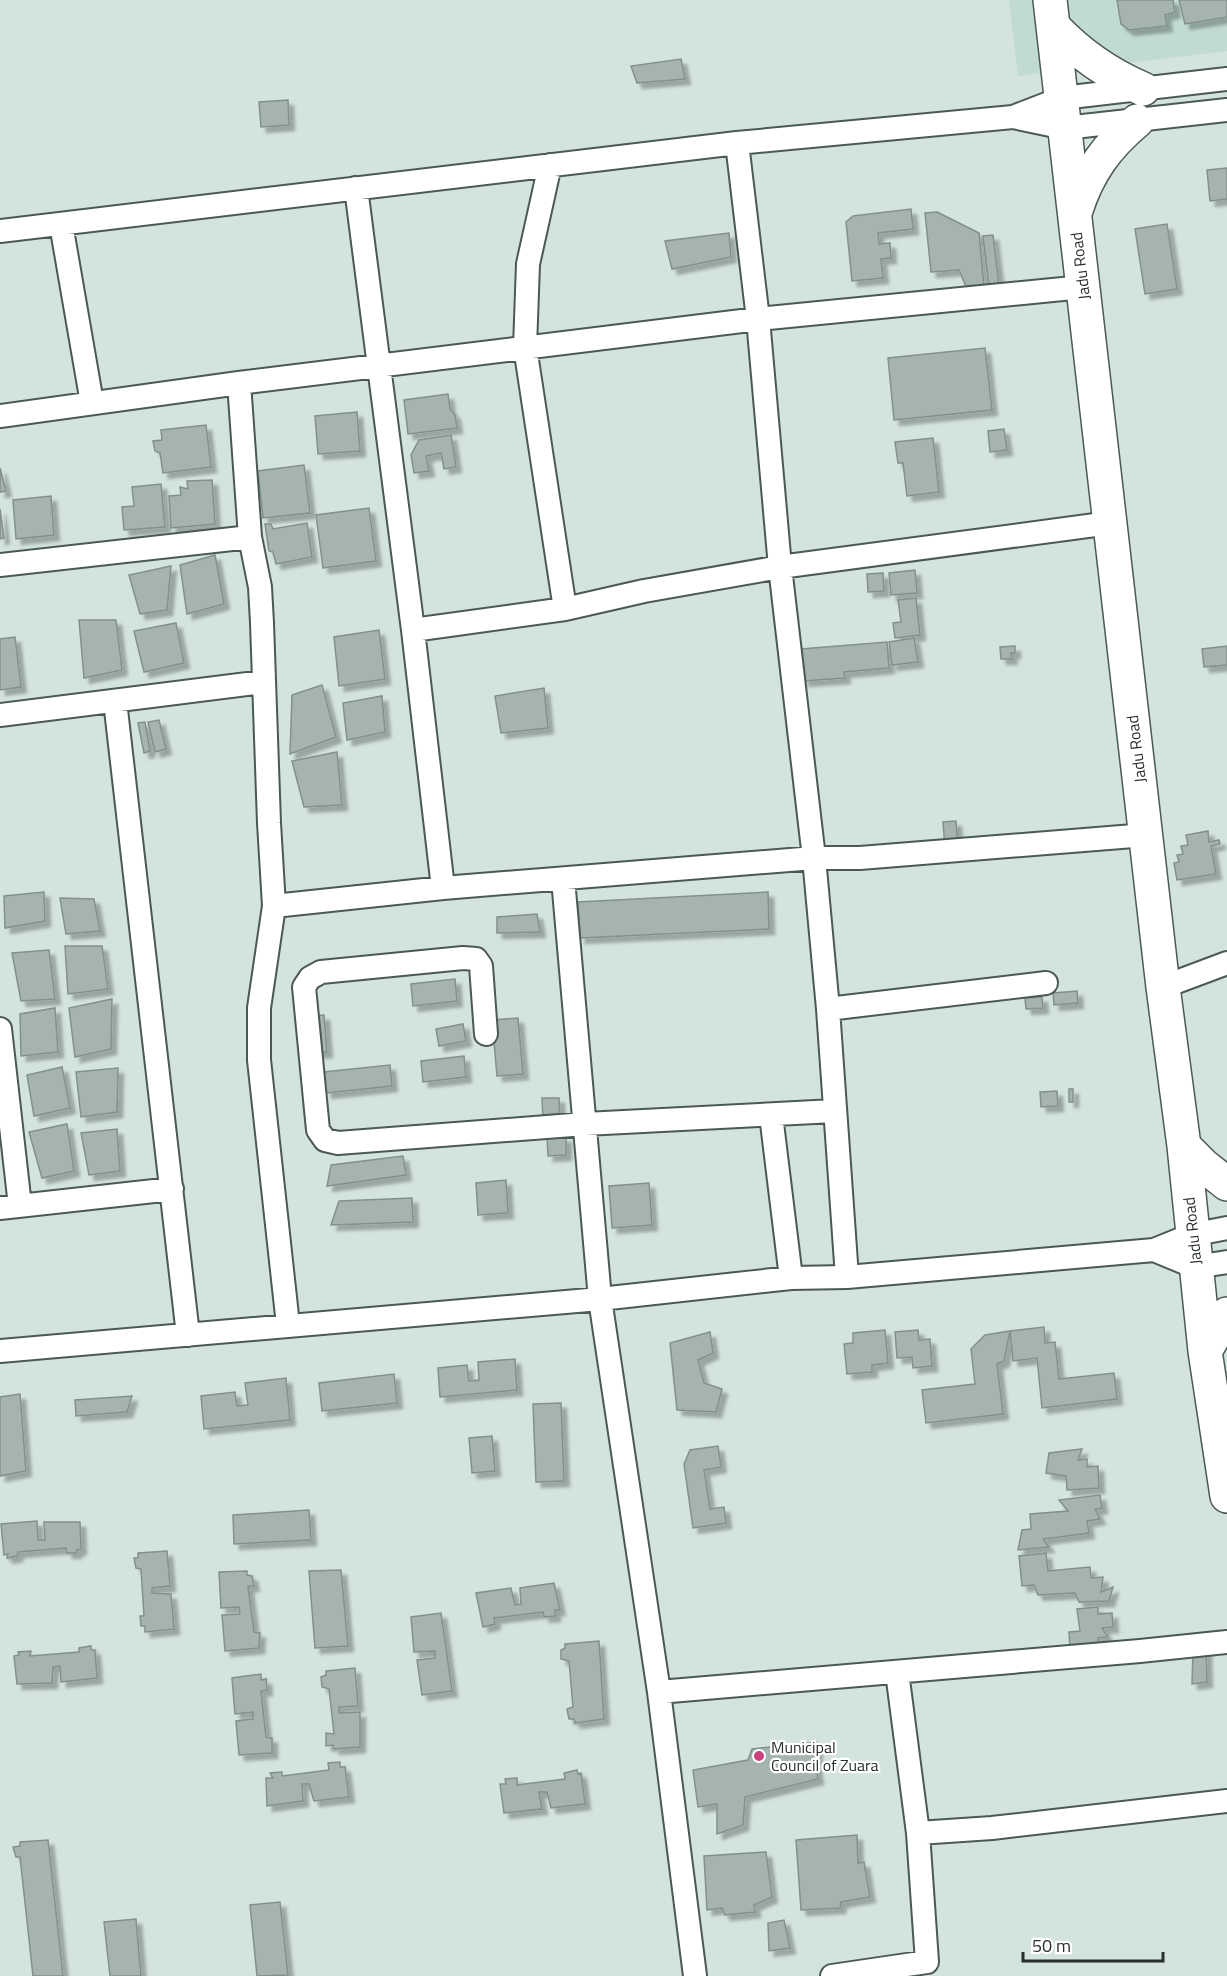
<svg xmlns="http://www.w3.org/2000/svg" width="1227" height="1976" viewBox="0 0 1227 1976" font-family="'Titillium Web',sans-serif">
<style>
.built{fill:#c1dad3}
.building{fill:#a5b4b0;stroke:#82918d;stroke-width:1.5;filter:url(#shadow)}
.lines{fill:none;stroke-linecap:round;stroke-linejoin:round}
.minor-casing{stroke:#4b5955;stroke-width:26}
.highway-casing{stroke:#4b5955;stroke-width:36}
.minor{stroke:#fff;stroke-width:22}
.highway{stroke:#fff;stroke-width:33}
.poi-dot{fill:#cb437f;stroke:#fff;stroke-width:2}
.labels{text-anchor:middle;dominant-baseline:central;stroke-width:4.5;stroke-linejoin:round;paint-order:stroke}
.street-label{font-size:16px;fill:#292f2d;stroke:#fff}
.poi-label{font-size:16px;fill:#292f2d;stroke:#fff;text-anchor:start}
</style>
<defs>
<filter id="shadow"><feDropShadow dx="5.5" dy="5.5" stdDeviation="1.5" flood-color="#0004"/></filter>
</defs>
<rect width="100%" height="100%" fill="#d3e3de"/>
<path class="built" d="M1009 0H1227V51L1018 76Z"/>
<path class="building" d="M1117 0H1173L1175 12 1165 15 1167 26 1129 30 1121 24Z
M1179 0H1227V17L1185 24Z
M681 59 685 79 637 83 631 66Z
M288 100 289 125 261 127 259 102Z
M1227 168V199L1210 201 1207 170Z
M911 209 913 229 878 233 879 244 890 243 891 258 881 259 883 278 852 281 846 222 853 216Z
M937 212 979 233 984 287 967 289 959 270 931 272 925 213Z
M1167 224 1177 289 1145 294 1135 229Z
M729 233 731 257 672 269 665 241Z
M993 235 999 286 989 287 983 236Z
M985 348 992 410 894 420 888 358Z
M448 394 450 409 455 415 457 428 408 434 404 400Z
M357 412 360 451 318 454 315 416Z
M206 425 211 467 163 473 160 453 155 451 153 441 162 440 161 430Z
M1004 429 1007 450 990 452 988 431Z
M451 435 456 467 444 469 441 453 426 456 429 471 414 473 411 455 419 440Z
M933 438 939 492 907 496 903 463H898L895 442Z
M304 465 310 513 263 518 258 471Z
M0 468 6 491 0 492Z
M212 480 215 524 171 528 169 496 181 495 180 487 188 489 187 481Z
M161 484 165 527 124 530 122 507 134 506 132 487Z
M51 496 54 535 16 539 13 500Z
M369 508 376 561 323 568 316 515Z
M0 509 4 538 0 539Z
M307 523 312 557 276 564 273 552 269 551 265 524H271L273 529Z
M215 555 224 604 187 614 180 565Z
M171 566 167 610 140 614 129 575Z
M915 570 917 593 891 595 889 573Z
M883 573 884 591 868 592 867 574Z
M916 598 920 635 895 638 893 623 901 622 898 600Z
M79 620H116L122 670 84 678Z
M176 623 184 663 144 672 134 631Z
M379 630 385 679 339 686 334 637Z
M15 637 21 687 0 690V639Z
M914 638 918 662 892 665 889 642Z
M887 642 889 668 844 672 845 678 803 681 801 649Z
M1015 646V653H1011L1012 659H1001L1000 647Z
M1227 646V665L1204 667 1202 649Z
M322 685 336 737 290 754 292 695Z
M544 688 548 728 501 733 495 696Z
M382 696 385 732 347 740 343 703Z
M159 720 166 749 155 752 148 722Z
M145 722 150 751 144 753 138 723Z
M337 752 342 805 304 807 292 761Z
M956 821 958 847 945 848 943 822Z
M1208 831 1209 842 1219 840 1220 844 1211 846 1216 874 1177 880 1174 863 1179 862 1177 855 1183 854 1181 846 1188 845 1186 835Z
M44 892 45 921 5 928 4 896Z
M768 892 769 929 580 938 578 902Z
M60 898 94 899 100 931 66 934Z
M537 914 540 932 497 933V917Z
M65 946H102L108 989 68 994Z
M49 950 55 999 21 1001 12 953Z
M455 979 457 1001 413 1006 411 984Z
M1077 991 1078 1003 1054 1005 1053 993Z
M1042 997 1043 1008 1026 1009 1025 998Z
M112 999 111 1049 75 1057 69 1008Z
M55 1008 58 1052 21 1056 20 1014Z
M324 1015 327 1052 315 1053 312 1016Z
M518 1018 523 1074 497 1076 492 1020Z
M463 1024 466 1041 439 1046 436 1029Z
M464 1056 466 1077 423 1082 421 1061Z
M390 1065 392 1086 326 1093 324 1072Z
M62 1067 70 1108 34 1116 27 1075Z
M118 1068 117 1112 81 1117 76 1072Z
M1069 1089H1073V1102H1069Z
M1057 1091 1058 1106 1041 1107 1040 1092Z
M542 1098H559L560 1121 543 1122Z
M67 1124 74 1171 42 1178 29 1132Z
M117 1129 120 1171 89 1175 81 1133Z
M547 1137H566V1155L548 1156Z
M403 1156 406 1175 327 1186 331 1165Z
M506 1180 508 1213 478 1215 476 1183Z
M649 1183 652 1225 612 1228 609 1186Z
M412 1198 413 1222 331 1225 339 1201Z
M1044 1327 1045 1343 1055 1342 1059 1379 1114 1373 1117 1399 1042 1408 1037 1358 1013 1361 1010 1331Z
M885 1330 888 1363 872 1365V1372L847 1374 844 1344 853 1343V1333Z
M918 1330 919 1340 930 1339 932 1366 913 1368 912 1357 897 1358 895 1332Z
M1010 1331 1004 1361 997 1364 1003 1414 926 1423 922 1390 975 1384 971 1349 985 1335Z
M710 1332 713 1353 698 1360 704 1383 722 1389 716 1412 677 1410 670 1343Z
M515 1359 517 1390 440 1397 438 1368 467 1365 469 1381 479 1380 478 1362Z
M394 1374 397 1403 322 1411 319 1383Z
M286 1378 290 1420 204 1429 201 1396 235 1392 237 1406 248 1405 245 1383Z
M20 1394 26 1471 0 1476V1397Z
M132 1396 127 1412 76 1416 75 1400Z
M561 1403 564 1481 536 1482 533 1404Z
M492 1436 495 1471 472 1473 469 1438Z
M718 1446 721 1467 704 1470 710 1509 724 1507 726 1523 693 1528 684 1464 690 1450Z
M1082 1449 1078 1460 1087 1459V1467L1098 1466 1099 1488 1067 1490 1066 1476 1046 1473 1049 1453Z
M1100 1495 1102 1508 1095 1509 1100 1519 1087 1521 1089 1533 1043 1539 1049 1547 1018 1550 1022 1530 1031 1529 1030 1514 1068 1511 1059 1500Z
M309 1510 311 1540 234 1544 233 1515Z
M37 1521 38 1540H45L44 1522H80L81 1549 77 1550 76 1553H67L66 1548 18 1552 17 1556 7 1558 8 1554 4 1555 1 1524Z
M167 1551 170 1586 152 1588V1593L171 1594 174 1629 145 1632V1626H141L140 1616H144L141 1569 136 1568 134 1558H138V1553Z
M1046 1553 1048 1571 1090 1567 1091 1578 1103 1577 1101 1592 1113 1587 1109 1601 1079 1602 1075 1593 1038 1595 1034 1585 1022 1586 1019 1556Z
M341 1570 348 1646 315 1648 309 1571Z
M247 1571V1575L252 1576 254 1586H248L254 1632 260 1633 259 1648 225 1651 222 1615 240 1614 239 1607 221 1608 219 1572Z
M554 1583 560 1610H555V1616L544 1617 543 1612 494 1618 495 1624 483 1627 476 1593 511 1588 515 1605 521 1604 520 1588Z
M1098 1607V1614L1112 1613 1113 1627 1102 1628 1108 1637 1098 1638 1099 1647 1070 1650 1069 1632 1080 1631 1077 1609Z
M441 1613 452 1691 422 1695 417 1660 435 1658V1651L414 1652 411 1617Z
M599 1641 604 1719 575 1723 574 1719H569L567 1709 573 1707 569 1661 561 1659V1650L565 1648V1644Z
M91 1646V1650H95L97 1678 61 1682 60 1666 53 1667 52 1683 17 1684 14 1656 19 1655 18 1652 31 1651 30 1656 79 1652V1648Z
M1206 1648 1207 1682 1192 1684 1193 1649Z
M355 1668 358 1706 339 1707V1713L360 1712V1747L334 1749 333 1745 326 1746V1733L334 1734 329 1689 322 1687 321 1677 326 1675V1671Z
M261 1674V1680L266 1679 267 1690 261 1691 266 1737 272 1738V1753L239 1755 236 1721 253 1719V1712L235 1714 232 1678Z
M817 1742 816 1766 818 1779 745 1797 743 1825 717 1834V1804L698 1807 693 1770 748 1760 752 1749Z
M340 1762V1767H345L349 1797 314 1801 309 1784H302L303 1801 267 1806 266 1778H273L270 1773 282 1772V1776L329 1770 328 1763Z
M577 1770 578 1774 581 1773 585 1804 551 1808 547 1792H539L542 1809 504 1813 500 1784H506L505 1779 517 1778V1785L565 1779 564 1773Z
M857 1835 858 1863 864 1862 870 1897 841 1902 840 1908 801 1910 796 1840Z
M48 1840 63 1976H33L20 1857H16L13 1847 20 1846V1842Z
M766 1852 772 1897 754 1905 755 1912 725 1915 722 1908 707 1910 704 1856Z
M280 1902 288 1975 257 1976 250 1905Z
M136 1919 141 1976H110L104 1922Z
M784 1920 790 1948 769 1951 768 1923Z"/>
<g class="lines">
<defs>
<path id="minor" d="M1013 117 1065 128 1227 110
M737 143 758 319 780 567 814 858 828 1009 847 1277
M550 165 528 264 525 347 565 609
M356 188 413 630 443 888
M61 224 92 403
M0 231 737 143 1013 117 1062 98 1227 79
M239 383 250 537 260 587 262 623 269 823 274 906 259 1008V1060L288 1325
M0 416 239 383 758 319 1083 287
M0 565 250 537
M413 630 565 609 644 591 780 567 1110 523
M115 701 188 1335
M0 715 263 682
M563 879 600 1299 659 1692 1140 1651 1227 1642
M274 906 443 888 814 858H860L1146 835
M1163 987 1227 963
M828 1009 1046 983
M0 1029 20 1206
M486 1034 481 966 476 959 463 958 321 972 310 978 304 987 318 1130 325 1140 338 1143 585 1124 834 1111
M771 1115 791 1278
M0 1208 172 1189
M1154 1250 1195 1267 1227 1262
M0 1351 600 1299 791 1278 847 1277 1154 1250 1191 1235 1227 1228
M897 1672 918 1833
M659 1692 695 1976
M832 1976 927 1962 918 1833 992 1828 1227 1801"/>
<path id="highway" d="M1050 0 1163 987 1184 1146 1205 1351 1227 1496
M1053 26C1079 54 1108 74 1143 89
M1076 210C1088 172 1107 146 1137 121
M1184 1146 1203 1165 1227 1184
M1205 1351 1227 1314"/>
</defs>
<use href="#minor" class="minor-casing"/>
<use href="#highway" class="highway-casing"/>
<use href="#minor" class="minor"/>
<use href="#highway" class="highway"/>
</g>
<circle class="poi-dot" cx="759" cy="1756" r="6"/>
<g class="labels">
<g class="street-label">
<text transform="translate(1080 266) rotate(-97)">Jadu Road</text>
<text transform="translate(1136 749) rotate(-97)">Jadu Road</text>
<text transform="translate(1192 1231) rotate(-96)">Jadu Road</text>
</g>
<g class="poi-label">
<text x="771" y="1747">Municipal<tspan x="771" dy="18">Council of Zuara</tspan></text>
</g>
</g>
<path d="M1023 1952v9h140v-9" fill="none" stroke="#292f2d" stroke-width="3"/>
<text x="1032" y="1952" font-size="18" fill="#292f2d" stroke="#ffffff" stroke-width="4.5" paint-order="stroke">50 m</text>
</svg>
